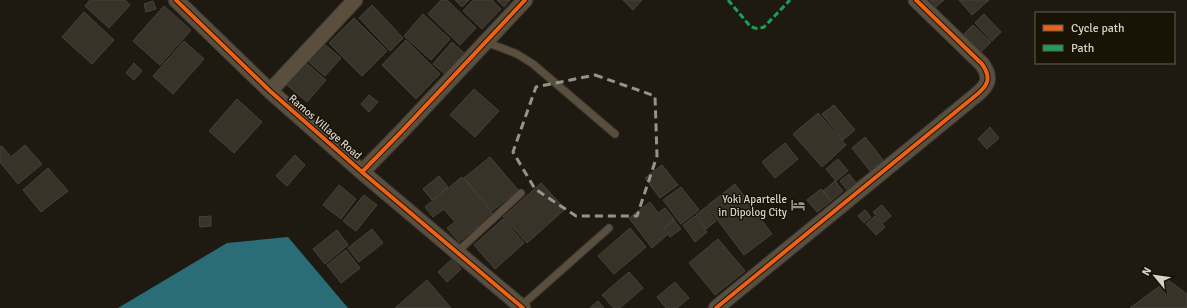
<svg xmlns="http://www.w3.org/2000/svg" width="1187" height="308" viewBox="0 0 1187 308" font-family="Signika,sans-serif">
<style>
.water{fill:#2a6d77}
.building{fill:#373329;stroke:#47433c}
.lines{fill:none;stroke-linecap:round;stroke-linejoin:round}
.service-casing{stroke:#37332d;stroke-width:9}
.minor-casing{stroke:#37332d;stroke-width:17}
.service{stroke:#5a4e3e;stroke-width:7}
.minor{stroke:#5a4e3e;stroke-width:15}
.quiet{stroke:#1a9f57;stroke-width:3;stroke-dasharray:6 3;stroke-linecap:butt}
.cycleway-casing{stroke:#191305;stroke-width:6}
.cycleway{stroke:#ea6118;stroke-width:4}
.marked{fill:none;stroke:#97928a;stroke-width:3;stroke-dasharray:8 5;stroke-linejoin:round}
.labels{text-anchor:middle;dominant-baseline:central;stroke-width:3;stroke-linejoin:round;paint-order:stroke}
.street-label{font-size:11px;fill:#d8d3ca;stroke:#191305}
.poi-label{font-size:11px;fill:#d8d3ca;stroke:#191305;text-anchor:end}
</style>
<rect width="100%" height="100%" fill="#1e1a12"/>
<path class="water" d="M288 237 348 308H118L227 243Z"/>
<path class="building" d="M90 0H125L130 5 109 28 85 6Z
M441 0H447L476 28 460 45 428 14Z
M455 0H469L462 7Z
M473 0H492L501 9 482 29 463 11Z
M497 0H510L504 7Z
M623 0H642L633 10Z
M930 0H944L936 7Z
M959 0H989L972 15Z
M153 1 156 9 146 12 144 4Z
M372 5 403 38 390 51 359 18Z
M164 6 191 30 160 65 133 41Z
M84 12 114 40 92 64 62 37Z
M423 14 450 39 431 60 404 36Z
M984 14 1001 32 992 41 975 23Z
M354 18 387 51 362 76 329 43Z
M973 25 991 42 981 52 964 34Z
M406 40 440 74 416 99 382 65Z
M184 41 204 59 173 94 153 76Z
M452 42 464 53 445 74 433 64Z
M324 44 341 58 325 76 309 62Z
M134 63 142 71 134 80 126 73Z
M306 63 326 80 307 102 287 85Z
M474 89 499 111 475 137 450 115Z
M369 95 378 102 369 112 361 104Z
M237 99 262 122 234 153 209 131Z
M834 105 855 130 843 140 822 114Z
M818 113 846 145 822 167 793 134Z
M990 127 999 138 987 149 978 139Z
M865 137 883 160 870 171 852 148Z
M785 143 798 159 775 178 762 162Z
M25 145 42 164 18 184 0 162V147L2 146 11 157Z
M295 155 305 165 287 186 276 176Z
M490 157 518 190 492 211 464 178Z
M838 159 848 171 836 181 826 169Z
M662 165 678 185 660 198 645 178Z
M48 168 68 191 41 212 23 190Z
M849 174 856 183 847 190 840 181Z
M439 176 448 187 432 200 423 189Z
M462 177 493 214 459 242 447 228 455 222 444 209 433 217 425 207Z
M835 181 843 191 831 201 823 191Z
M541 183 565 209 527 243 503 217Z
M735 184 772 234 744 255 707 206Z
M339 185 356 199 341 219 323 205Z
M681 187 699 210 681 224 663 200Z
M821 189 831 201 817 212 807 200Z
M364 195 377 205 356 231 343 221Z
M650 202 658 213 665 208 674 219 662 229 667 235 652 248 629 218Z
M882 205 891 216 883 223 873 212Z
M706 207 716 221 706 229 696 215Z
M865 210 871 217 864 223 858 216Z
M211 216V226L200 227 199 217Z
M695 216 707 232 695 242 683 225Z
M875 216 885 227 876 235 866 224Z
M503 219 524 243 495 269 474 245Z
M674 220 681 229 670 237 664 229Z
M630 228 646 247 614 274 598 256Z
M372 229 383 243 359 262 348 248Z
M337 230 348 245 325 264 313 249Z
M718 239 745 271 715 295 689 263Z
M346 250 360 268 341 283 327 265Z
M452 259 461 269 447 282 438 272Z
M629 272 643 288 620 308H614L602 295Z
M427 280 451 308H395Z
M1168 280 1187 294V308H1130Z
M675 282 689 298 677 308H666L657 297Z
M598 301 604 308H590Z"/>
<g class="lines">
<defs>
<path id="service" d="M484 42 502 48 517 54 533 64 615 134
M457 252 521 193
M521 306 609 228"/>
<path id="minor" d="M176 0 270 91 362 172 523 308
M270 91 355 0
M362 172 402 131 525 0
M716 308 975 96C988 86 992 78 982 64L916 0"/>
</defs>
<use href="#service" class="service-casing"/>
<use href="#minor" class="minor-casing"/>
<use href="#service" class="service"/>
<use href="#minor" class="minor"/>
<path class="quiet" d="M728 0 750 26C755 29 759 29 764 27L790 0"/>
<defs>
<path id="cycleway" d="M176 0 270 91 362 172 523 308
M362 172 402 131 525 0
M716 308 975 96C988 86 992 78 982 64L916 0"/>
</defs>
<use href="#cycleway" class="cycleway-casing"/>
<use href="#cycleway" class="cycleway"/>
</g>
<path class="marked" d="M595 75 655 96 657 156 637 216H576L535 189 513 152 536 87Z"/>
<defs>
<symbol id="hotel-bare" viewBox="-9 -9 18 18"><path d="M-6-4.5h1.5V1H6V5H4.5V3h-9V5H-6ZM-4 0a1.8 1.8 0 1 1 3.6 0ZM.5 0V-2.5h3Q6-2.5 6 0Z" fill="#97928a" stroke="#191305" stroke-width="2.5" paint-order="stroke"/></symbol>
</defs>
<g fill-rule="evenodd">
<use href="#hotel-bare" x="788" y="195" width="20" height="20"/>
</g>
<g class="labels">
<g class="street-label">
<text transform="translate(325 127) rotate(41)">Ramos Village Road</text>
</g>
<g class="poi-label">
<text x="787" y="199">Yoki Apartelle<tspan x="787" dy="13">in Dipolog City</tspan></text>
</g>
</g>
<rect x="1035" y="12" width="140" height="52" fill="#191305" stroke="#656054"/>
<rect x="1043" y="25" width="20" height="6" fill="#ea6118" stroke="#656054"/>
<text x="1071" y="32" font-size="12" fill="#d8d3ca">Cycle path</text>
<rect x="1043" y="45" width="20" height="6" fill="#1a9f57" stroke="#656054"/>
<text x="1071" y="52" font-size="12" fill="#d8d3ca">Path</text>
<g transform="translate(1155 276) rotate(299)" stroke="#191305" stroke-width="3" paint-order="stroke">
<path d="M0-3L7 15L0 10L-7 15Z" fill="#d8d3ca"/>
<text y="-6" font-size="11" font-weight="bold" text-anchor="middle" fill="#d8d3ca">N</text>
</g>
</svg>
